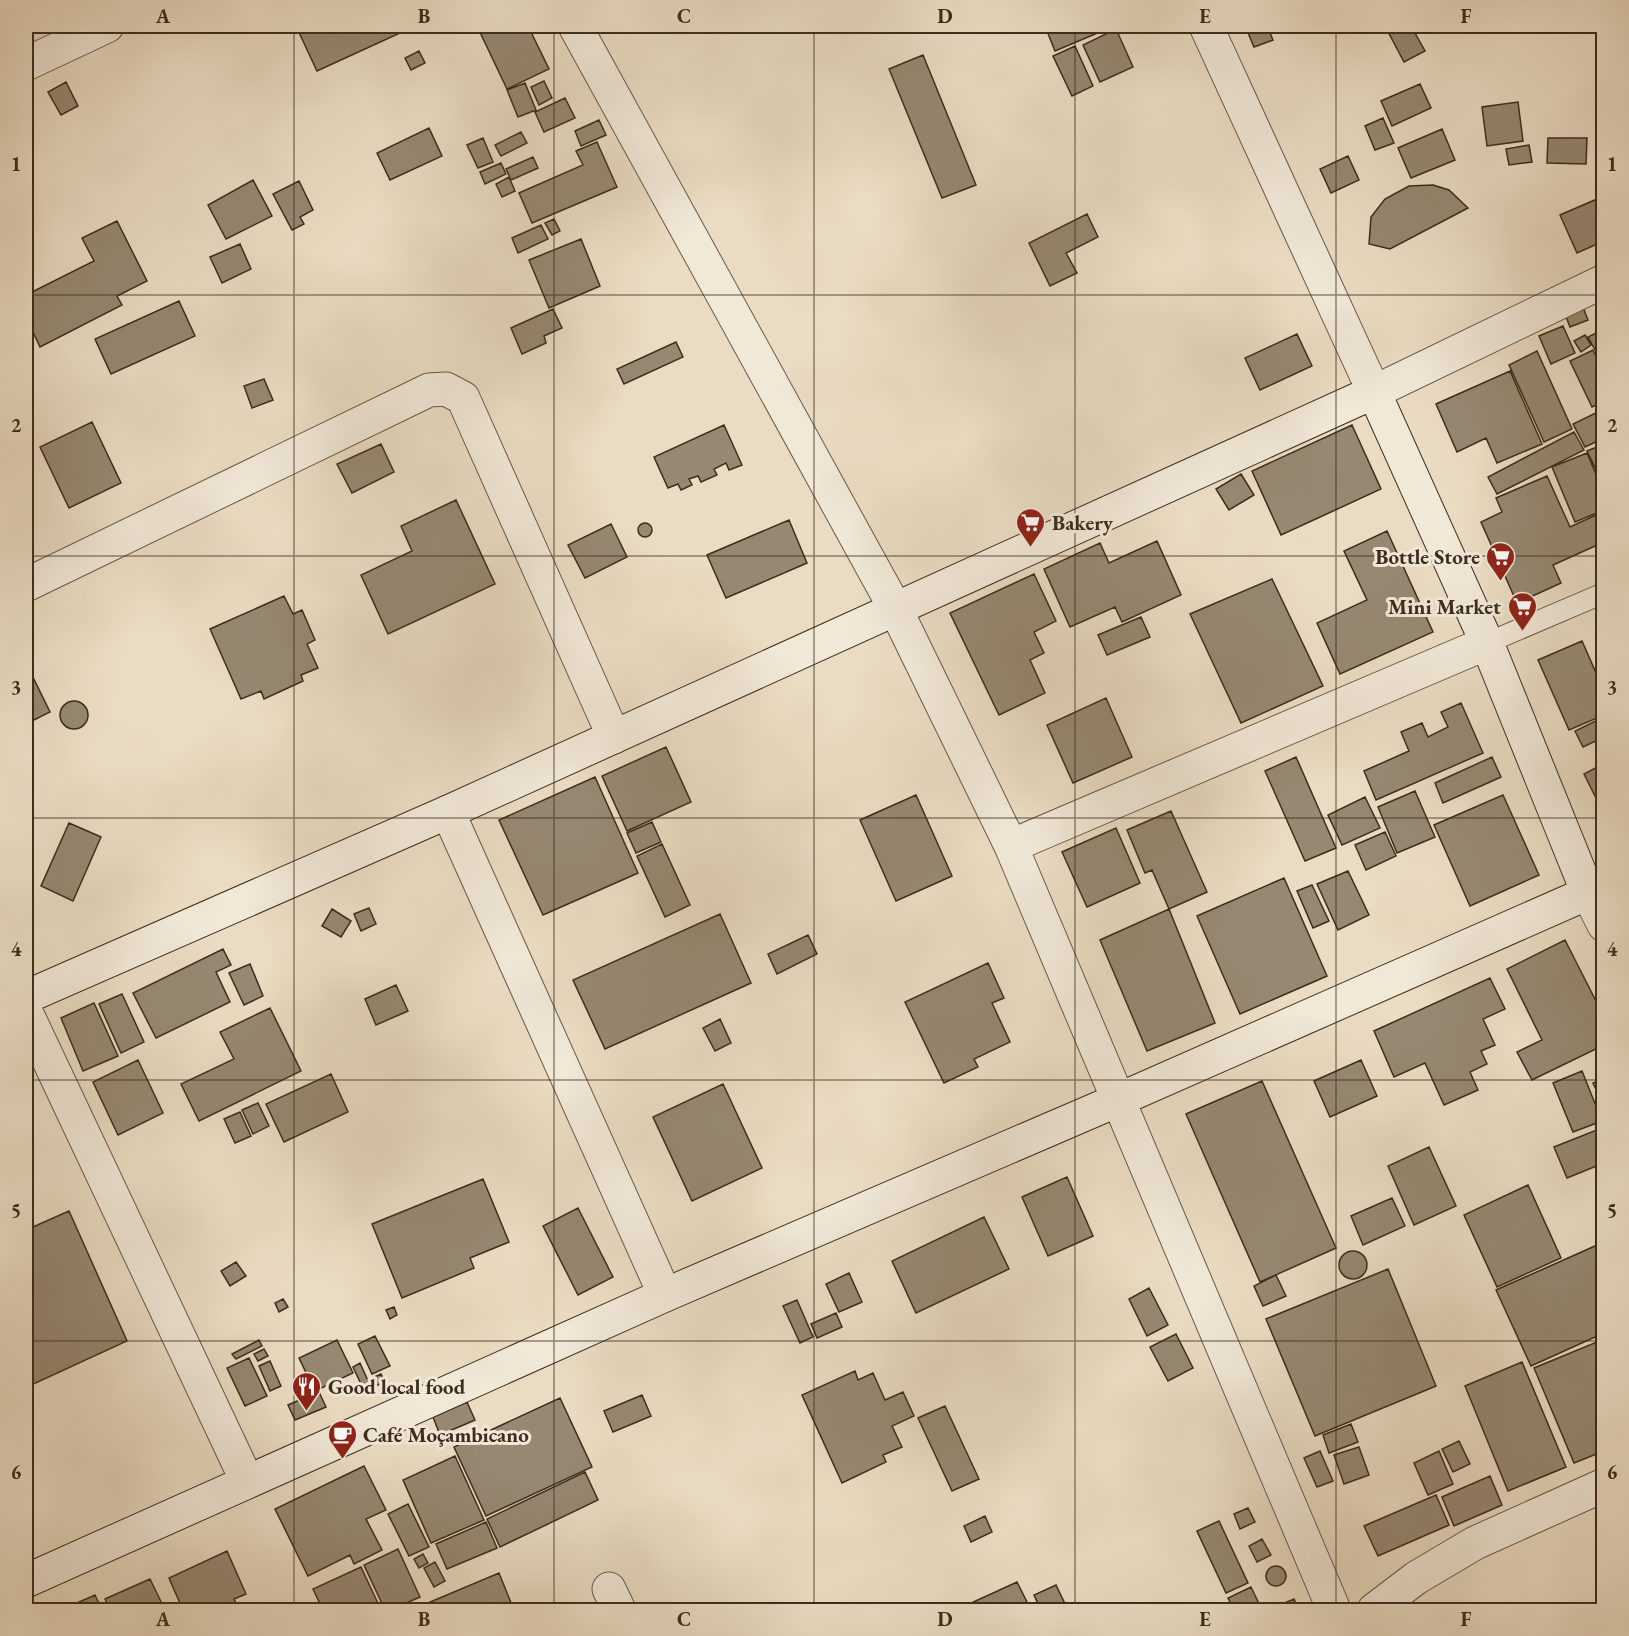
<svg xmlns="http://www.w3.org/2000/svg" width="1629" height="1636" viewBox="0 0 1629 1636" font-family="'EB Garamond',serif">
<style>
.building{fill:#968873;stroke:#3c2d1c;stroke-width:1.5}
.lines{fill:none;stroke-linecap:round;stroke-linejoin:round}
.lane-casing{stroke:#685946;stroke-width:22}
.street-casing{stroke:#685946;stroke-width:35}
.secondary-casing{stroke:#3c2d1c;stroke-width:35}
.lane{stroke:#f1e8d8;stroke-width:20}
.street{stroke:#f1e8d8;stroke-width:33}
.secondary{stroke:#f1e8d8;stroke-width:33}
.grid{fill:none;stroke:#3c2d1c;stroke-width:1.5;stroke-opacity:0.55}
.labels{text-anchor:middle;dominant-baseline:central;stroke-width:6;stroke-linejoin:round;paint-order:stroke}
.poi-label{font-size:21px;font-weight:bold;fill:#3c2d1c;stroke:#f1e8d8;text-anchor:start}
.neatline{fill:none;stroke:#3c2d1c;stroke-width:2}
.grid-label{font-size:20px;text-anchor:middle;font-weight:bold;fill:#3c2d1c}
</style>
<rect width="100%" height="100%" fill="#eadcc3"/>
<filter id="stains"><feTurbulence type="fractalNoise" baseFrequency=".00333" numOctaves="4"/><feColorMatrix values="0 0 0 0 .2 0 0 0 0 .09 0 0 0 0 .02 0 0 0 .5 -.17"/></filter>
<radialGradient id="worn" r=".72"><stop offset=".6" stop-color="#630" stop-opacity="0"/><stop offset="1" stop-color="#630" stop-opacity=".3"/></radialGradient>
<path class="building" d="M296 26H413V27L317 71Z
M477 26H528L549 69 507 89Z
M1045 26H1114L1055 51Z
M1253 26H1267L1273 40 1254 47 1246 28Z
M1385 26H1411L1425 51 1404 62Z
M1116 29 1133 67 1100 82 1083 45Z
M1075 46 1093 86 1072 96 1053 56Z
M419 51 425 63 411 70 405 58Z
M923 55 976 185 942 198 889 69Z
M544 81 552 98 539 105 531 87Z
M66 82 78 106 61 115 48 92Z
M525 83 536 110 518 117 507 90Z
M1420 84 1431 108 1392 126 1381 101Z
M565 98 575 118 544 132 535 112Z
M1518 102 1523 141 1487 146 1482 107Z
M1383 118 1394 143 1375 150 1365 126Z
M599 120 606 135 581 146 575 131Z
M429 128 442 156 390 180 377 153Z
M1442 129 1455 160 1411 178 1398 148Z
M521 132 527 143 501 156 495 145Z
M483 138 493 162 478 168 467 145Z
M1548 138H1587L1586 164 1547 163Z
M597 142 617 187 532 223 519 193 583 165 576 151Z
M1529 145 1532 162 1509 165 1506 149Z
M1348 156 1359 180 1331 193 1320 169Z
M533 157 538 168 511 180 506 169Z
M501 163 506 174 485 184 480 172Z
M509 177 515 191 502 197 496 184Z
M253 180 272 216 226 239 208 205Z
M299 181 313 210 300 217 304 224 292 230 273 194Z
M1433 185 1449 190 1468 208 1390 249 1369 244 1371 217 1385 199 1409 186Z
M1604 196V241L1577 253 1560 215Z
M1087 214 1098 237 1066 253 1077 273 1050 286 1029 243Z
M554 219 560 231 552 235 545 223Z
M117 221 147 281 117 296 122 305 40 347 26 317V295L94 261 82 238Z
M541 225 548 239 518 253 512 238Z
M581 239 600 286 549 308 529 260Z
M240 244 251 269 222 283 210 257Z
M179 301 195 336 111 374 95 339Z
M1581 302 1588 320 1570 327 1563 309Z
M553 309 562 328 544 336 546 343 522 354 511 328Z
M1563 326 1575 353 1551 364 1539 336Z
M1602 330 1604 334V366L1588 337Z
M1297 334 1312 366 1260 390 1245 358Z
M1585 335 1591 345 1581 352 1574 341Z
M676 342 683 357 624 384 617 369Z
M1593 350 1604 373V401L1592 407 1570 361Z
M1537 351 1572 429 1544 442 1509 365Z
M1510 371 1542 444 1497 463 1486 438 1457 452 1436 404Z
M264 379 273 400 252 408 244 386Z
M1604 409V438L1585 447 1573 424Z
M92 422 121 483 69 508 40 447Z
M724 425 742 465 729 470 726 463 714 469 717 475 701 482 698 476 689 479 692 485 681 490 678 484 668 488 654 457Z
M1352 425 1381 489 1281 535 1252 471Z
M1574 432 1584 450 1497 494 1488 477Z
M381 444 394 472 352 493 337 464Z
M1604 444V486L1587 451Z
M1587 453 1604 493V510L1575 522 1552 467Z
M1241 474 1254 495 1229 510 1216 489Z
M1547 476 1570 527 1596 515 1604 533V542L1553 565 1561 583 1517 603 1481 522 1502 512 1496 498Z
M456 500 495 584 388 634 361 575 412 551 401 526Z
M789 520 807 563 726 598 707 555Z
M638 530a7 7 0 1 1 14 0a7 7 0 1 1-14 0Z
M611 524 627 557 585 578 568 545Z
M1387 531 1433 632 1340 674 1317 623 1367 600 1344 551Z
M1157 541 1181 595 1122 622 1115 607 1070 627 1044 569 1100 543 1109 563Z
M1034 574 1056 621 1034 632 1044 653 1030 660 1045 693 999 715 950 613Z
M1272 579 1323 686 1241 723 1190 614Z
M284 596 293 614 302 610 315 640 307 644 318 668 301 675 303 681 264 699 261 691 241 699 210 629Z
M1141 617 1150 637 1107 655 1098 635Z
M1582 641 1604 691V715L1569 730 1538 660Z
M26 663 50 712 26 724Z
M1604 663V684L1596 667Z
M1106 698 1132 757 1073 783 1047 725Z
M60 715a14 14 0 1 1 28 0a14 14 0 1 1-28 0Z
M1461 703 1483 753 1376 800 1364 771 1409 751 1401 732 1422 723 1428 737 1448 727 1441 712Z
M1604 717V737L1583 747 1575 731Z
M666 747 691 802 627 831 602 776Z
M1296 757 1336 848 1305 861 1265 771Z
M1492 757 1501 777 1443 803 1435 783Z
M1601 765 1604 770V799L1598 802 1584 774Z
M595 777 638 873 543 915 499 820Z
M1415 791 1435 837 1397 853 1378 807Z
M916 795 952 876 896 901 860 820Z
M1503 795 1539 875 1470 906 1434 825Z
M1365 797 1380 828 1342 845 1328 815Z
M1171 811 1207 892 1169 909 1152 870 1145 873 1127 830Z
M652 822 661 842 636 853 627 833Z
M69 823 101 837 73 901 41 886Z
M1116 828 1140 883 1087 907 1062 852Z
M1385 832 1396 856 1366 870 1355 845Z
M662 844 690 905 665 917 637 856Z
M1348 871 1369 915 1338 930 1317 884Z
M1284 878 1327 976 1240 1014 1197 916Z
M1312 885 1329 921 1313 928 1297 891Z
M369 908 376 924 361 931 354 914Z
M332 909 351 921 341 937 322 926Z
M1169 909 1215 1023 1147 1051 1100 940Z
M720 914 751 983 605 1049 573 980Z
M808 935 817 954 777 974 768 954Z
M1565 940 1604 1017V1045L1532 1080 1517 1052 1542 1040 1507 969Z
M223 949 231 965 216 972 230 1002 156 1038 133 993Z
M988 963 1004 998 992 1003 1010 1042 974 1059 978 1067 944 1083 905 1002Z
M250 964 263 996 244 1005 229 973Z
M1490 978 1505 1009 1483 1019 1495 1045 1481 1051 1487 1064 1470 1072 1478 1090 1444 1105 1425 1063 1394 1077 1374 1031Z
M396 985 408 1011 376 1025 365 999Z
M122 994 144 1042 121 1053 99 1004Z
M94 1003 118 1056 83 1071 61 1018Z
M270 1008 301 1071 199 1121 181 1084 234 1059 220 1032Z
M720 1019 731 1043 715 1051 703 1028Z
M138 1060 163 1113 118 1135 93 1082Z
M1361 1060 1377 1096 1330 1117 1314 1081Z
M1582 1071 1602 1121 1573 1132 1553 1083Z
M331 1074 348 1112 284 1142 266 1104Z
M1604 1078V1106L1593 1083Z
M1262 1081 1336 1248 1260 1282 1186 1114Z
M723 1084 762 1168 692 1201 653 1117Z
M258 1103 269 1126 253 1134 242 1110Z
M240 1112 251 1136 235 1143 224 1119Z
M1604 1127V1163L1567 1178 1554 1147Z
M1429 1147 1456 1206 1414 1225 1388 1166Z
M1600 1170 1604 1171V1184L1597 1182Z
M1067 1177 1093 1236 1048 1256 1022 1197Z
M483 1179 509 1242 470 1258 474 1268 402 1298 372 1224Z
M1528 1185 1561 1258 1497 1287 1464 1215Z
M1392 1198 1405 1226 1363 1245 1351 1216Z
M578 1208 613 1277 578 1295 543 1226Z
M69 1211 127 1341 27 1387 26 1383V1230Z
M984 1217 1009 1269 916 1313 892 1261Z
M1604 1242V1333L1531 1366 1496 1290Z
M1339 1265a14 14 0 1 1 28 0a14 14 0 1 1-28 0Z
M236 1262 246 1276 230 1286 221 1271Z
M1388 1269 1436 1386 1315 1436 1266 1319Z
M849 1273 862 1302 839 1312 826 1284Z
M1276 1275 1286 1296 1263 1306 1254 1286Z
M1149 1288 1168 1325 1147 1336 1129 1299Z
M283 1299 288 1307 279 1312 275 1303Z
M797 1300 813 1337 800 1343 783 1306Z
M394 1307 397 1315 390 1319 386 1310Z
M836 1313 842 1327 817 1338 811 1324Z
M1176 1334 1193 1368 1168 1381 1150 1347Z
M375 1336 390 1366 372 1374 358 1344Z
M1604 1339V1451L1574 1463 1534 1368Z
M259 1340 262 1346 236 1359 232 1354Z
M337 1340 353 1373 315 1391 299 1358Z
M264 1349 268 1356 258 1361 254 1354Z
M249 1358 267 1396 245 1406 227 1368Z
M270 1361 281 1386 270 1391 259 1366Z
M1522 1362 1566 1467 1508 1491 1465 1386Z
M360 1363 369 1383 362 1386 353 1367Z
M855 1371 858 1380 873 1373 885 1400 903 1392 914 1416 892 1426 902 1447 883 1455 886 1462 842 1483 802 1395Z
M381 1374 385 1382 373 1387 370 1379Z
M319 1392 326 1407 295 1420 288 1405Z
M642 1395 651 1416 613 1432 604 1411Z
M560 1398 592 1467 486 1516 454 1447Z
M467 1402 475 1420 440 1435 433 1417Z
M945 1406 979 1479 952 1491 918 1418Z
M1351 1424 1358 1442 1329 1453 1323 1435Z
M1459 1441 1470 1464 1453 1472 1442 1449Z
M1359 1447 1369 1475 1344 1484 1334 1455Z
M1320 1451 1333 1481 1317 1487 1304 1458Z
M1439 1451 1453 1484 1428 1495 1414 1463Z
M455 1456 484 1520 431 1543 403 1480Z
M364 1466 386 1510 366 1519 382 1550 354 1564 350 1555 308 1576 275 1509Z
M585 1472 598 1500 500 1547 487 1519Z
M1490 1476 1502 1505 1454 1526 1442 1497Z
M1436 1495 1449 1525 1378 1556 1364 1526Z
M408 1504 429 1547 409 1556 388 1514Z
M1248 1508 1255 1522 1240 1529 1234 1514Z
M985 1516 992 1532 971 1542 964 1526Z
M1219 1521 1248 1583 1226 1593 1197 1531Z
M486 1522 497 1548 447 1569 436 1544Z
M1262 1539 1271 1555 1257 1562 1249 1546Z
M398 1549 420 1597 390 1610H385L364 1565Z
M227 1551 246 1594 234 1599 239 1610H183L169 1578Z
M423 1554 428 1563 419 1568 414 1559Z
M435 1562 445 1581 434 1587 424 1568Z
M1266 1576a10 10 0 1 1 20 0a10 10 0 1 1-20 0Z
M361 1567 381 1610H323L313 1589Z
M499 1573 514 1610H431L428 1603Z
M150 1579 165 1610H110L105 1599Z
M1017 1582 1031 1610H956Z
M1056 1585 1068 1610H1041L1034 1595Z
M1251 1587 1262 1610H1234L1228 1598Z
M95 1595 102 1610H61Z
M1294 1599 1299 1610H1274L1273 1608Z"/>
<g class="lines">
<defs>
<path id="lane" d="M1487 643 1604 593"/>
<path id="street" d="M575 26 895 608 1011 846 1334 1610
M1206 26 1374 392 1604 281
M26 64 107 26
M26 585 429 390 446 389 463 398 614 737
M448 812 665 1295
M1011 846 1487 643
M1588 893 1604 925
M26 1012 247 1481
M609 1589 619 1610
M1374 1610 1416 1578 1475 1543 1604 1485"/>
<path id="secondary" d="M26 997 448 812 1374 392 1487 643 1588 893 1118 1100 665 1295 26 1581"/>
</defs>
<use href="#lane" class="lane-casing"/>
<use href="#street" class="street-casing"/>
<use href="#secondary" class="secondary-casing"/>
<use href="#lane" class="lane"/>
<use href="#street" class="street"/>
<use href="#secondary" class="secondary"/>
</g>
<path class="grid" d="M294 26V1610M554 26V1610M814 26V1610M1075 26V1610M1336 26V1610M26 295H1604M26 556H1604M26 818H1604M26 1080H1604M26 1341H1604"/>
<defs>
<symbol id="supermarket-pin" viewBox="-11 -11 22 30"><path d="M0 17L-7.5 6A9.5 9.5 0 1 1 7.5 6Z" fill="#8f2418" stroke="#f1e8d8"/><path d="M-6-5.5h2.5l.6 2H6L4.5 2H-2.5L-4.4-4H-6ZM-1.5 3.2a1.3 1.3 0 1 0 .1 0ZM3 3.2a1.3 1.3 0 1 0 .1 0Z" fill="#fff"/></symbol>
<symbol id="restaurant-pin" viewBox="-11 -11 22 30"><path d="M0 17L-7.5 6A9.5 9.5 0 1 1 7.5 6Z" fill="#8f2418" stroke="#f1e8d8"/><path d="M-5-6h1v4h1v-4h1v4h1v-4h1v5L-1.5 .5V6h-2V.5L-5-1ZM5-6V6H3V1.5H1.5Q1.5-4 5-6Z" fill="#fff"/></symbol>
<symbol id="cafe-pin" viewBox="-11 -11 22 30"><path d="M0 17L-7.5 6A9.5 9.5 0 1 1 7.5 6Z" fill="#8f2418" stroke="#f1e8d8"/><path d="M-5.5-4.5H6V0H3Q3 3.5 0 3.5H-2.5Q-5.5 3.5-5.5 0ZM3-3.2v2h1.7v-2ZM-6 4.5H4V6H-6Z" fill="#fff"/></symbol>
</defs>
<g fill-rule="evenodd">
<use href="#supermarket-pin" x="1014" y="506" width="33" height="45"/>
<use href="#supermarket-pin" x="1484" y="540" width="33" height="45"/>
<use href="#supermarket-pin" x="1506" y="590" width="33" height="45"/>
<use href="#restaurant-pin" x="290" y="1370" width="33" height="45"/>
<use href="#cafe-pin" x="326" y="1418" width="33" height="45"/>
</g>
<g class="labels">
<g class="poi-label">
<text x="1052" y="522">Bakery</text>
<text x="1480" y="556" text-anchor="end">Bottle Store</text>
<text x="1501" y="606" text-anchor="end">Mini Market</text>
<text x="328" y="1386">Good local food</text>
<text x="363" y="1434">Café Moçambicano</text>
</g>
</g>
<rect width="1629" height="1636" fill="none" stroke="#eadcc3" stroke-width="66"/>
<rect x="33" y="33" width="1563" height="1570" class="neatline"/>
<g class="grid-label">
<text x="163" y="23">A</text>
<text x="424" y="23">B</text>
<text x="684" y="23">C</text>
<text x="945" y="23">D</text>
<text x="1205" y="23">E</text>
<text x="1466" y="23">F</text>
<text x="16" y="171">1</text>
<text x="1612" y="171">1</text>
<text x="16" y="432">2</text>
<text x="1612" y="432">2</text>
<text x="16" y="694">3</text>
<text x="1612" y="694">3</text>
<text x="16" y="956">4</text>
<text x="1612" y="956">4</text>
<text x="16" y="1217">5</text>
<text x="1612" y="1217">5</text>
<text x="16" y="1479">6</text>
<text x="1612" y="1479">6</text>
<text x="163" y="1626">A</text>
<text x="424" y="1626">B</text>
<text x="684" y="1626">C</text>
<text x="945" y="1626">D</text>
<text x="1205" y="1626">E</text>
<text x="1466" y="1626">F</text>
</g>
<rect width="100%" height="100%" filter="url(#stains)"/>
<rect width="100%" height="100%" fill="url(#worn)"/>
</svg>
